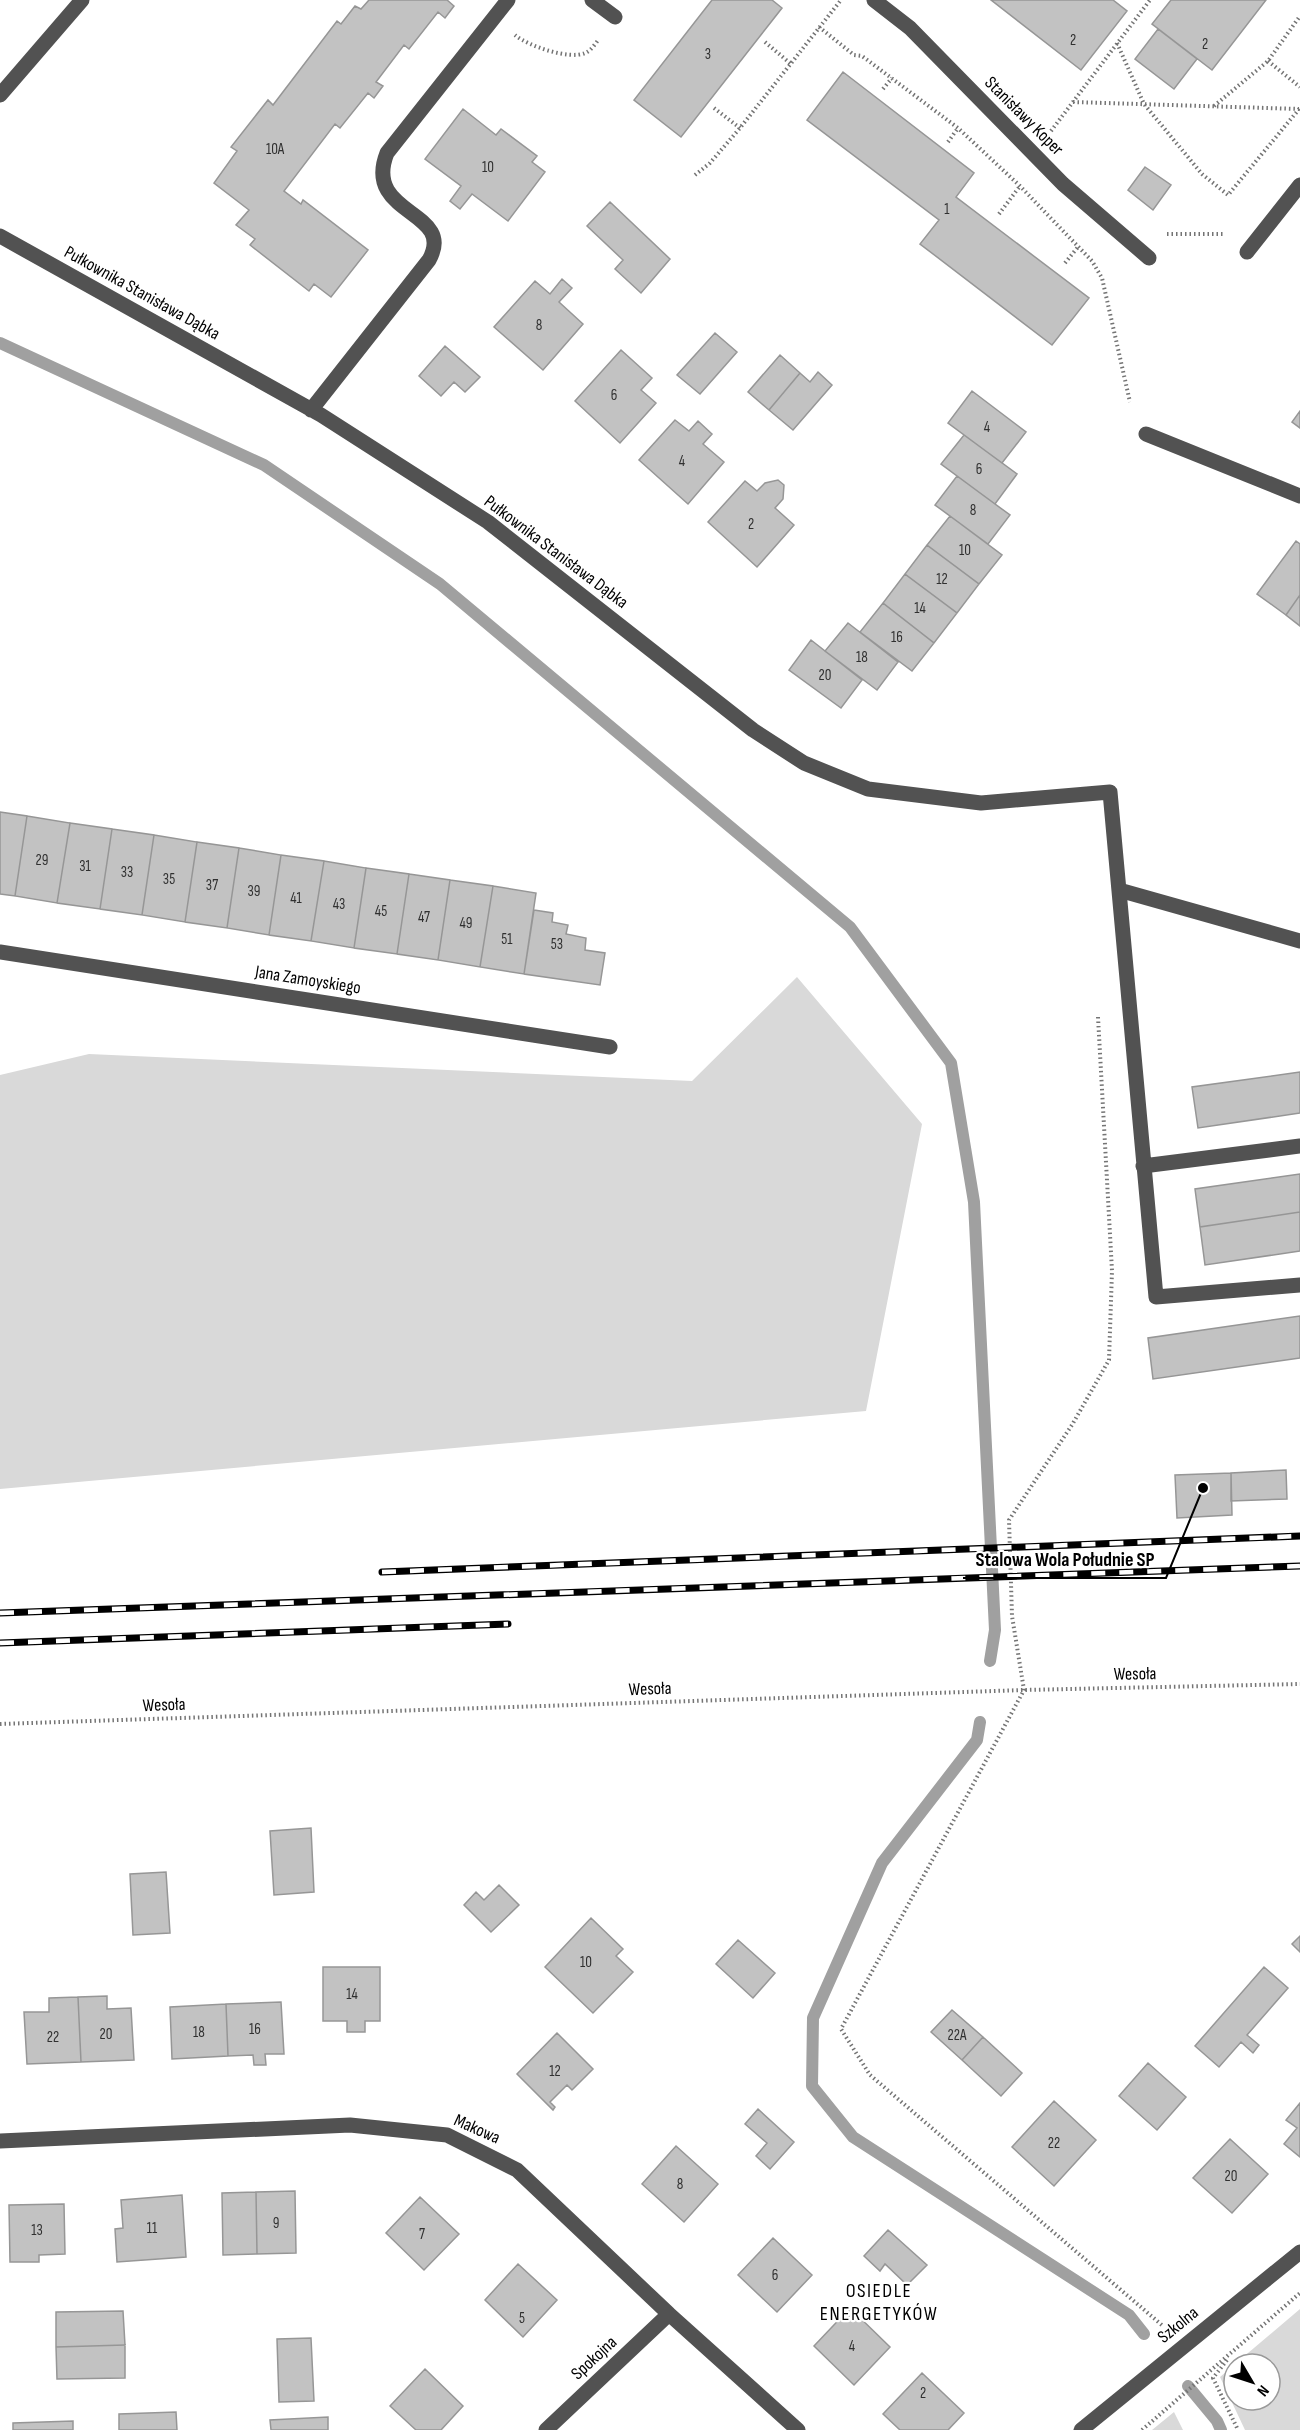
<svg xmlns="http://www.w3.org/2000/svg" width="1300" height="2430" viewBox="0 0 1300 2430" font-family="'Sofia Sans Condensed',sans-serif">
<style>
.green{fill:#d9d9d9}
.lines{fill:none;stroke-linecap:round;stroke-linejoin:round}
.stream{stroke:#a0a0a0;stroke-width:12}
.building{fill:#c2c2c2;stroke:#969696;stroke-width:1.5}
.path{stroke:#747474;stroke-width:4;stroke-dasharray:1.5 3;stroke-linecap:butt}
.minor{stroke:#525252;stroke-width:15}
.rail-casing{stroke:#000;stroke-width:7}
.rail{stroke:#fff;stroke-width:4.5;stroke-dasharray:14;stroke-linecap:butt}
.labels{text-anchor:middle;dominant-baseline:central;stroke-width:4.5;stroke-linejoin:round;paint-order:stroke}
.number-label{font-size:15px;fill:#303030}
.street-label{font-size:18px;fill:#000;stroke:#fff}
.neighbourhood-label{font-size:20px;letter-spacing:1.5px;fill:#000;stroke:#fff}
.leader{fill:none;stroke:#000;stroke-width:2}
.callout-dot{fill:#000;stroke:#fff;stroke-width:2}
.callout-label{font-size:20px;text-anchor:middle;font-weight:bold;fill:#000;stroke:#fff;stroke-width:4.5;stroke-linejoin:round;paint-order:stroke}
</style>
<rect width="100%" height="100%" fill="#fff"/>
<path class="green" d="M797 977 922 1124 866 1411 0 1489V1075L89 1054 692 1081Z
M1300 2309V2430H1245L1220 2377 1234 2365V2400H1270V2364H1235Z
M1174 2412 1183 2430H1152Z"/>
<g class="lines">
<path class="stream" d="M0 343 264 465 440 584 850 927 951 1063 974 1202 995 1630 990 1661
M980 1722 977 1740 882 1863 813 2018 812 2086 853 2137 1129 2315 1144 2334
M1188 2386 1217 2421 1221 2430"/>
</g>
<path class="building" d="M369 0H447L454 6 445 18 438 12 409 49 404 45 376 82 383 86 374 98 368 93 340 128 335 124 284 191 301 204 303 200 368 250 331 297 314 284 309 291 250 245 255 239 236 225 249 210 214 183 237 151 231 147 268 100 273 105 337 21 341 24 355 6 361 9Z
M712 0H772L782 8 681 137 634 100Z
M991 0H1113L1127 11 1081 70Z
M1171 0H1266L1212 70 1152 24Z
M1158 29 1197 59 1174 89 1135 59Z
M843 72 974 173 956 197 1089 298 1052 345 920 244 939 220 807 120Z
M463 109 496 135 501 129 537 156 532 162 545 172 508 221 472 194 460 209 450 201 461 186 425 159Z
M1145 167 1171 185 1153 210 1128 190Z
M610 202 670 259 641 293 615 269 623 260 587 226Z
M562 279 572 288 559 302 583 324 543 370 494 327 535 281 550 294Z
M715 333 737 352 700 394 677 375Z
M445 346 480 377 465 392 454 382 441 396 419 376Z
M621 350 652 378 641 390 656 403 620 443 575 401Z
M780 355 800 373 769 410 748 392Z
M818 372 832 385 793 430 769 410 800 373 810 382Z
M972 391 1026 432 1002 463 948 423Z
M1300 411V428L1292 422Z
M675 420 689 431 698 421 712 434 703 444 724 462 688 504 639 460Z
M964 435 1017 474 995 504 941 464Z
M957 476 1010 515 988 544 935 505Z
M778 480 784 485 783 499 775 508 794 525 757 567 708 522 745 481 757 491 765 483Z
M950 516 1002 555 979 584 927 545Z
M1296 541 1300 544V595L1286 615 1257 594Z
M927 545 979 584 957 613 905 574Z
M905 574 957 613 934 643 883 603Z
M1300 595V626L1286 615Z
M883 603 934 643 912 671 860 632Z
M848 623 898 662 877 690 825 651Z
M811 640 862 680 841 708 789 670Z
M0 812 27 816 15 896 0 894Z
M27 816 70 823 57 903 15 896Z
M70 823 112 829 100 909 57 903Z
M112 829 154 835 142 915 100 909Z
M154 835 197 842 185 922 142 915Z
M197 842 239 848 227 928 185 922Z
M239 848 281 855 269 935 227 928Z
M281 855 324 861 311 941 269 935Z
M324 861 366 868 354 948 311 941Z
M366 868 409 874 397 954 354 948Z
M409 874 450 880 438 960 397 954Z
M450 880 493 886 480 967 438 960Z
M493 886 536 893 524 974 480 967Z
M534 910 553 913 552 922 568 925 566 934 586 938 585 950 605 953 600 985 524 974Z
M1300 1072V1113L1198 1128 1192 1087Z
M1300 1174V1212L1200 1227 1195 1189Z
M1300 1212V1251L1205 1265 1200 1227Z
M1300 1316V1358L1153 1379 1148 1338Z
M1286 1470 1287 1499 1231 1501V1473Z
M1231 1473 1232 1515 1177 1518 1175 1475Z
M311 1828 314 1892 274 1895 270 1831Z
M166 1872 170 1933 133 1935 130 1874Z
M499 1885 519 1905 491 1932 464 1905 476 1892 484 1900Z
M591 1918 623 1949 616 1956 633 1972 593 2013 545 1967Z
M1300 1936V1952L1292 1944Z
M738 1940 775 1973 753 1998 716 1964Z
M323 1967H380V2021H365V2032H347V2021H323Z
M1264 1967 1288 1988 1247 2035 1259 2045 1253 2053 1241 2042 1219 2067 1195 2046Z
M107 1996V2009L131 2008 134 2060 81 2062 78 1997Z
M78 1997 81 2062 27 2064 24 2012H49V1998Z
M281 2002 284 2054H265L266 2065H254L253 2055 228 2056 226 2004Z
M226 2004 228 2056 172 2059 170 2007Z
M952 2010 983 2037 962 2060 931 2032Z
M557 2033 593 2069 572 2090 567 2085 550 2102 555 2107 553 2110 517 2074Z
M983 2037 1022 2073 1001 2096 962 2060Z
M1148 2063 1186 2097 1157 2130 1119 2096Z
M1054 2101 1096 2140 1054 2186 1012 2147Z
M1300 2103V2157L1284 2144 1297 2128 1286 2120Z
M758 2109 794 2142 770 2169 756 2156 767 2143 745 2124Z
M1230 2139 1268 2174 1232 2213 1193 2178Z
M676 2146 718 2184 684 2222 642 2184Z
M295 2191 296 2253 257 2254 256 2192Z
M256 2192 257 2254 223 2255 222 2193Z
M182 2195 186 2257 117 2262 115 2229 123 2228 121 2200Z
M420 2197 459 2234 424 2270 386 2233Z
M64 2204 65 2254 39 2255V2262H10L9 2205Z
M888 2230 927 2265 907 2285 885 2264 880 2271 864 2256Z
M773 2238 812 2275 777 2312 738 2275Z
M518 2264 557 2300 523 2337 485 2300Z
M850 2308 890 2347 854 2385 814 2346Z
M123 2311 125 2345 56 2347V2312Z
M311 2338 314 2401 279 2402 277 2339Z
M125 2345V2378L57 2379 56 2347Z
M425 2369 463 2406 441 2430H416L390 2406Z
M922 2373 964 2413 948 2430H900L883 2414Z
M176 2412 177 2430H119V2414Z
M328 2417V2430H271L270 2420Z
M73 2421V2430H13V2423Z"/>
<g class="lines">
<path class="path" d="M819 27 854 55 862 56 958 128 1020 186 1092 261 1102 278 1130 402
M515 35C528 46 569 60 585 53 591 51 595 44 599 39
M765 42 791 64
M1117 43 1144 104 1202 174 1228 195 1300 108
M1268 61 1300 87
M883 89 892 78
M1073 102 1299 109
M1214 106 1268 61 1300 16
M714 108 740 128
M1051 131 1150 0
M948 142 958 128
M695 175 710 163 740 128 841 0
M999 214 1020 186
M1167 234H1225
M1065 263 1078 247
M1098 1017 1112 1271 1109 1360 1072 1425 1009 1520 1012 1616 1024 1690 841 2029 870 2075 1163 2326
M0 1724 1024 1690 1300 1684
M1227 2360 1213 2378 1238 2430
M1142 2430 1300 2293"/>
<path class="minor" d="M592 0 615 17
M874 0 910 28 1063 184 1149 258
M0 95 82 0
M0 236 321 415 488 522 753 730 804 763 868 789 981 803 1110 792 1156 1297 1300 1285
M1247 252 1300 185
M311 410 429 260C457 210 362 216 387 153L508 0
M1146 434 1300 496
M1119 890 1300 941
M0 952 610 1047
M1143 1166 1300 1146
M0 2141 350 2125 447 2135 517 2170 669 2314 798 2430
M546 2430 669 2314
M1081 2430 1300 2252"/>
<defs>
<path id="rail" d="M382 1572 1300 1536
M0 1613 1300 1566
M0 1643 508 1624"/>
</defs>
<use href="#rail" class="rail-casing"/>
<use href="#rail" class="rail"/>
</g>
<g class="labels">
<g class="number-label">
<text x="1073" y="40">2</text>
<text x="1205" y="44">2</text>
<text x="708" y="54">3</text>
<text x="275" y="149">10A</text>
<text x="488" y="167">10</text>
<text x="947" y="209">1</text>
<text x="539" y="325">8</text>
<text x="614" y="395">6</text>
<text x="987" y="427">4</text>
<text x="682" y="461">4</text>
<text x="979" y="469">6</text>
<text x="973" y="510">8</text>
<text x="751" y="524">2</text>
<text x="965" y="550">10</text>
<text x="942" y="579">12</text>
<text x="920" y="608">14</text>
<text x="897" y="637">16</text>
<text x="862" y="657">18</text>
<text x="825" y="675">20</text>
<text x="42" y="860">29</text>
<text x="85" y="866">31</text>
<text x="127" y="872">33</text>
<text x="169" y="879">35</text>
<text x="212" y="885">37</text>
<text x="254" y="891">39</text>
<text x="296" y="898">41</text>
<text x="339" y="904">43</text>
<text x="381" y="911">45</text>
<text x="424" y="917">47</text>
<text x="466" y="923">49</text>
<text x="507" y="939">51</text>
<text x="557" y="944">53</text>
<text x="586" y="1962">10</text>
<text x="352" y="1994">14</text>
<text x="255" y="2029">16</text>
<text x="199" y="2032">18</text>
<text x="106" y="2034">20</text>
<text x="957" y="2035">22A</text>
<text x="53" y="2037">22</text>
<text x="555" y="2071">12</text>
<text x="1054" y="2143">22</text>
<text x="1231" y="2176">20</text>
<text x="680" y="2184">8</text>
<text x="276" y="2223">9</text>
<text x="152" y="2228">11</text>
<text x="37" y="2230">13</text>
<text x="422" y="2234">7</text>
<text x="775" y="2275">6</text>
<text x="522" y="2318">5</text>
<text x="852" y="2346">4</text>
<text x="923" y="2393">2</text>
</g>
<g class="street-label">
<text transform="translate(1024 116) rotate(45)">Stanisławy Koper</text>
<text transform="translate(142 293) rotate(29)">Pułkownika Stanisława Dąbka</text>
<text transform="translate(556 552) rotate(37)">Pułkownika Stanisława Dąbka</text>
<text transform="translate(308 980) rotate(9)">Jana Zamoyskiego</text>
<text transform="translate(1135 1674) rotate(-1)">Wesoła</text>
<text transform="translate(650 1689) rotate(-2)">Wesoła</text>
<text transform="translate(164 1705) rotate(-2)">Wesoła</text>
<text transform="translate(477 2129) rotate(24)">Makowa</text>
<text transform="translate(1178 2325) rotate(-39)">Szkolna</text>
<text transform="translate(594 2358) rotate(-43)">Spokojna</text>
</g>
<g class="neighbourhood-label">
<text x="879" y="2291">OSIEDLE<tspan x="879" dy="23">ENERGETYKÓW</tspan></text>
</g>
</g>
<path class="leader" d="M1203 1488L1166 1578H963"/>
<circle class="callout-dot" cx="1203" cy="1488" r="6"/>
<g class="callout-label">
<text x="1065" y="1566">Stalowa Wola Południe SP</text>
</g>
<g transform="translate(1252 2382) rotate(129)"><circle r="28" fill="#ffffff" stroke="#999999" stroke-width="1.5"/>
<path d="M0-4.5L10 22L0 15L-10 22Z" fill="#000000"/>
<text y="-9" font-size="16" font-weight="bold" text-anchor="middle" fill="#000000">N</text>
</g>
</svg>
